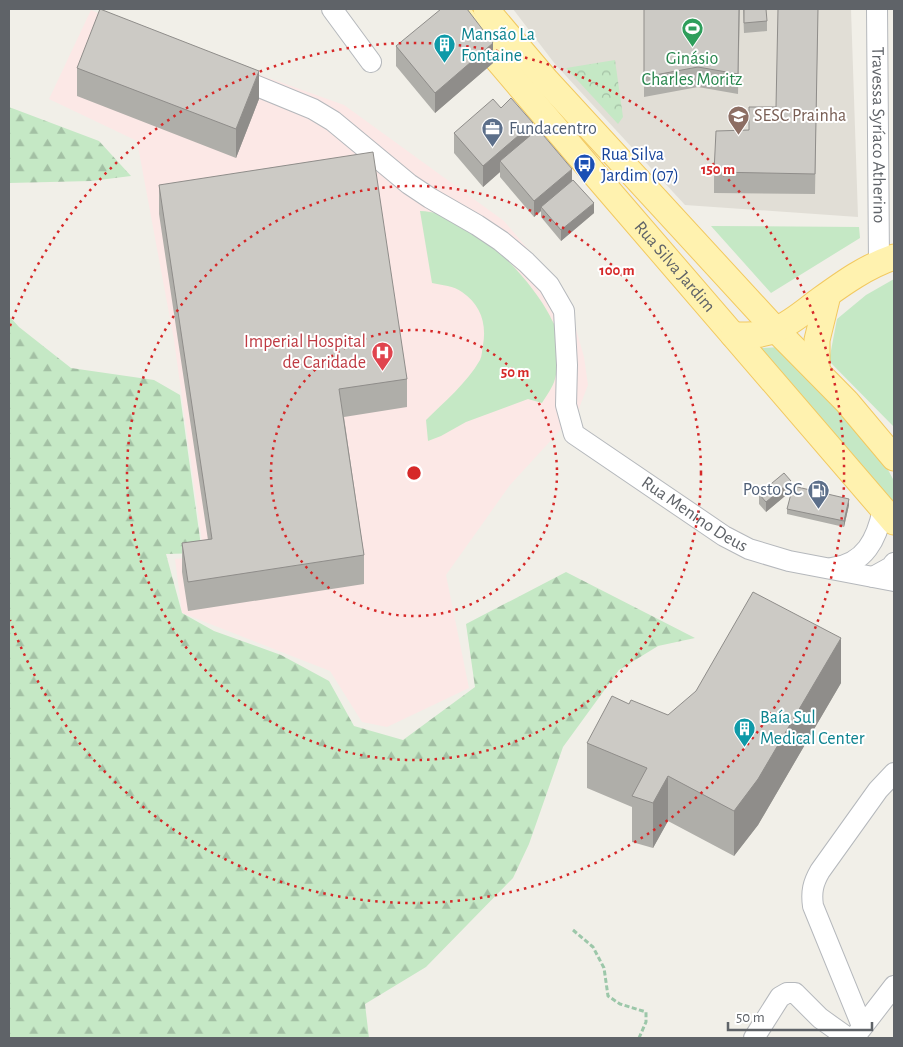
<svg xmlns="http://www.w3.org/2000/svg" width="903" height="1047" viewBox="0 0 903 1047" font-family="'Alegreya Sans',sans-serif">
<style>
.education{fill:#e1ded6}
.medical{fill:#fce8e6}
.grass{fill:#c5e8c5}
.forest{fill:url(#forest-firs)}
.park{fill:url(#park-crowns)}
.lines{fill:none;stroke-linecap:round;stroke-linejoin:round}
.minor-casing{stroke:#b5b8bc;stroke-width:22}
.major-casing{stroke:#f2c960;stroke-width:27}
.path{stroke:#9cc7a9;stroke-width:3;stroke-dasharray:5 2.5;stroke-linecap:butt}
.minor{stroke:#fff;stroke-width:20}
.major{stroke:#fff2af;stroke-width:25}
.wall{fill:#afaea9}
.shaded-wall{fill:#8f8d8a}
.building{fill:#cccac5;stroke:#8f8d8a}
.ring{fill:none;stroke:#d62828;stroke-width:2.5;stroke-dasharray:2.5 5}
.labels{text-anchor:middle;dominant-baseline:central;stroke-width:4;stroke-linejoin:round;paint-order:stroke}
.culture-label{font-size:18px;fill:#0d838f;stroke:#fff;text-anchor:start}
.leisure-label{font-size:18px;fill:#27864d;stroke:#fff}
.education-label{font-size:18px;fill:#785e54;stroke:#fff;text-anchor:start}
.service-label{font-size:18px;fill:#4e5e75;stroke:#fff;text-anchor:start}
.street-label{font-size:18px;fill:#5f6368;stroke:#fff}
.transit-label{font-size:18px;fill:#164399;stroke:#fff;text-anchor:start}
.health-label{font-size:18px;fill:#be3a42;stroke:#fff;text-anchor:end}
.centre{fill:#d62828;stroke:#fff;stroke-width:2.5}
.ring-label{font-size:15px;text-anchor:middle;font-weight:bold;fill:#d62828;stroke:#fff;stroke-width:4;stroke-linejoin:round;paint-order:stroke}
</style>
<defs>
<pattern id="forest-firs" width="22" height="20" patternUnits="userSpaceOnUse" patternTransform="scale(1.25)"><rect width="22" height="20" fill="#c5e8c5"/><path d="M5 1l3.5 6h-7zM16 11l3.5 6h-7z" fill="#a3c0a4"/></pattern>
<pattern id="park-crowns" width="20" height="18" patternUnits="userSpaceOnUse" patternTransform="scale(1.25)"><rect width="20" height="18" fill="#c5e8c5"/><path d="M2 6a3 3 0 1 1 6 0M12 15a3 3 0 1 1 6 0" fill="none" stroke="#a3c0a4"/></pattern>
</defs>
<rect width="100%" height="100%" fill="#f1efe8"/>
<path class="education" d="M513 9H851L858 217 685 205 555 64Z"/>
<path class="medical" d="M91 10 205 61 255 73 344 105 504 221 538 261 568 301 584 357 588 385 578 411 510 485 446 575 469 688 387 727 362 722 330 671 182 613 175 559 204 556 174 340 137 141 49 99Z"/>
<path class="grass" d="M420 211C468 211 529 276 550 316 552 321 557 328 558 333 560 344 558 369 555 379 553 387 546 396 542 403L528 399 466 422 441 436 428 441 426 420C444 402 467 383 480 360 482 356 482 350 483 345 487 323 480 304 462 292 454 286 442 285 432 283Z
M711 226 859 227 860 238 771 293Z
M894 279V427L829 361 837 319 866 295Z
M782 347 878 451 894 481V502L823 423 760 348Z"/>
<path class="forest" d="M9 107 99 141 131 176 91 181 9 183Z
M9 316 19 327 71 368 154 380 180 395 202 553 166 554 182 613 214 631 281 655 329 681 354 726 403 740 475 687 466 624 566 572 695 638 658 646 619 670 563 747 529 844 513 878 426 967 365 1004 369 1038H9Z"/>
<path class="park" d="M615 60 623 117 618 124 566 68Z"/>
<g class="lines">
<defs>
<g id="minor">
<path d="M332 9 371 62"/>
<path id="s1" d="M877 9 879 262"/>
<path id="s2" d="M235 77 313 109 333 121 409 184 430 198 477 225 501 241 526 262 549 285 564 311 567 365 566 405 574 434 724 536 749 549 789 561 894 581"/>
<path d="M832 568C865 564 877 539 883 509"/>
<path d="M873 577 891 567 894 563"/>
<path d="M862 1026 813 906C811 892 813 883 820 871L878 790 894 773"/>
<path d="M857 1034 894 986"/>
<path d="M754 1038 780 997 787 993H795L820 1018 848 1038"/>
</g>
<g id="major">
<path id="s3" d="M456 9 466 23 603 184 894 522"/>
<path d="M486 9 547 81 776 330 847 402 894 458"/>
<path d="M733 335C747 335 762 336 775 330 790 324 804 312 817 302 842 284 865 267 894 257"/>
<path d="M817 369V340L828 295"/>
</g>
</defs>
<use href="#minor" class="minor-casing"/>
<use href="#major" class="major-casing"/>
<path class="path" d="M573 930 593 947 604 968 608 996 620 1004 646 1012V1022L639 1038"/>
<use href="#minor" class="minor"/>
<use href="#major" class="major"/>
</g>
<path class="wall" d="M644 9H740L738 94 698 87 644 97Z
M743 9 767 21V31L744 33Z
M818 9 815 194 714 193V172L749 130 776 107Z
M396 46 493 63 435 113 396 66Z
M77 68 259 99 236 158 77 96Z
M501 108 533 133 572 181 594 213 561 241 541 217V211L534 217 500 177V172L483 187 454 153V133Z
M159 185 407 379V407L344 417 364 555V584L188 611 182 572V543L208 540 159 214Z
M791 491 766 512 759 504V494Z
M849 505 844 527 787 514V509Z
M841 683 758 825 734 856 668 821 653 848 632 842V807L587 788V743L668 715Z"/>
<path class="shaded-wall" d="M493 43V63L435 113V93Z
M259 71V99L236 158V129Z
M533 123V143L500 161V172L483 187V166Z
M572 169V184L541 207V211L534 217V201Z
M594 203V213L561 241V230Z
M791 481V491L766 512V502Z
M849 499V505L844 527V521Z
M841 638V683L758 825 734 856V811Z
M668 776V821L653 848V803Z"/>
<path class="building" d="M100 9 259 71 236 129 77 68Z
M441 9H467L493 43 435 93 396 46Z
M644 9H739L738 74 698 67 644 77Z
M744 9H766L767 21 744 23Z
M778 9H818L815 174 714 172 716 131 749 130V107H776Z
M511 98 533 123 483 166 454 133 493 99 501 108Z
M538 129 572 169 534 201 500 161Z
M373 152 407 379 339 389 364 555 188 582 182 543 212 539 159 185Z
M573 180 594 203 561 230 541 207Z
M784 473 791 481 766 502 759 494Z
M793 486 849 499 844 521 787 509Z
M753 592 841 638 758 779 734 811 668 776 653 803 632 796 647 768 587 743 612 696 629 704 631 700 668 715 696 691Z"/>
<g class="ring">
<circle cx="414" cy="473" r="143"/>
<circle cx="414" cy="473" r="287"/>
<path d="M10 326A430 430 0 1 1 10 620"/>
</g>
<defs>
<symbol id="stadium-pin" viewBox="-11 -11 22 30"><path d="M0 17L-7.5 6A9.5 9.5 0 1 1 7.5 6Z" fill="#2e9e5b" stroke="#fff"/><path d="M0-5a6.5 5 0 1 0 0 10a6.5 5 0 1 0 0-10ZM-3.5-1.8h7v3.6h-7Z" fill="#fff"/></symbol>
<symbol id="building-pin" viewBox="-11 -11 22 30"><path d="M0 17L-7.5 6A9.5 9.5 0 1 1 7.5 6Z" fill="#0f9aa8" stroke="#fff"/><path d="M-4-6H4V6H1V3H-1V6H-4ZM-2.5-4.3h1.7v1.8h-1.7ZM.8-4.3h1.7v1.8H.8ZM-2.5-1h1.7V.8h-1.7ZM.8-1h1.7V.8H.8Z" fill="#fff"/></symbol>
<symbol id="university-pin" viewBox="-11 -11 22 30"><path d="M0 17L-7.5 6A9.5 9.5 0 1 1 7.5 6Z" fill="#8d6e63" stroke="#fff"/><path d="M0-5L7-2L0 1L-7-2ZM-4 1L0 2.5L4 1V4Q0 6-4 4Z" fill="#fff"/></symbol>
<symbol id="office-pin" viewBox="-11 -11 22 30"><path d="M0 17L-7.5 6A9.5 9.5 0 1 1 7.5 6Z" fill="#5c6f8a" stroke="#fff"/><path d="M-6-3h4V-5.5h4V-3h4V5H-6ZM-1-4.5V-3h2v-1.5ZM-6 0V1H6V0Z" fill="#fff"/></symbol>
<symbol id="bus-pin" viewBox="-11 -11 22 30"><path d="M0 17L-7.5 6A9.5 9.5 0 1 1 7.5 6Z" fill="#1a4fb4" stroke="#fff"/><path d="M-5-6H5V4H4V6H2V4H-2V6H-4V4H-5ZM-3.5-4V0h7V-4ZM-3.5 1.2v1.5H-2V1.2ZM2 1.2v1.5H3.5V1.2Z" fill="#fff"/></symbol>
<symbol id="hospital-pin" viewBox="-11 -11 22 30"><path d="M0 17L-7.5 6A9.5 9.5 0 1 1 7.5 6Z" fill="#e0444e" stroke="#fff"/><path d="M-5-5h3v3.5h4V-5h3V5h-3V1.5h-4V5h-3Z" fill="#fff"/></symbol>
<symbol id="fuel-pin" viewBox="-11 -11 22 30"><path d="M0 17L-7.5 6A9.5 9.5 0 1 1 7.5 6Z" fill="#5c6f8a" stroke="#fff"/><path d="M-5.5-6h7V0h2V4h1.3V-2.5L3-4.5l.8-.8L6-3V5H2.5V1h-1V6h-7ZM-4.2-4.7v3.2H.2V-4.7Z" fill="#fff"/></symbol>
</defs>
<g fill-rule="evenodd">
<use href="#stadium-pin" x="680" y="16" width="25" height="34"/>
<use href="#building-pin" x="432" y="32" width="25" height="34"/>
<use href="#university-pin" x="726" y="104" width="25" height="34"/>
<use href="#office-pin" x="480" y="116" width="25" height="34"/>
<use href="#bus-pin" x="572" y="152" width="25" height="34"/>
<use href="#hospital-pin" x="370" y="340" width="25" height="34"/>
<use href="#fuel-pin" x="806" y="478" width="25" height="34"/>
<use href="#building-pin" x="732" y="716" width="25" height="34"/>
</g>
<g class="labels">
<g class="culture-label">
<text x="461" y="35">Mansão La<tspan x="461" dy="21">Fontaine</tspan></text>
<text x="760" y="718">Baía Sul<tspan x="760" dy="21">Medical Center</tspan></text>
</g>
<g class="leisure-label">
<text x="692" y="59">Ginásio<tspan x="692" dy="21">Charles Moritz</tspan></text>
</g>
<g class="education-label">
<text x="754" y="116">SESC Prainha</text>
</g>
<g class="service-label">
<text x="509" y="129">Fundacentro</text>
<text x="802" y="490" text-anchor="end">Posto SC</text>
</g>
<g class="street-label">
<text stroke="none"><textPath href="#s1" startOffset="126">Travessa Syríaco Atherino</textPath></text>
<text stroke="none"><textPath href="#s3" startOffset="338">Rua Silva Jardim</textPath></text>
<text stroke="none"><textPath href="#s2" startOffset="679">Rua Menino Deus</textPath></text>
</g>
<g class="transit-label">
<text x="601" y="155">Rua Silva<tspan x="601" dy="21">Jardim (07)</tspan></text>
</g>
<g class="health-label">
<text x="366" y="342">Imperial Hospital<tspan x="366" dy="21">de Caridade</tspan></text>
</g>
</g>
<circle cx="414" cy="473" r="8" class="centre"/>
<g class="ring-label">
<text x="718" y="174">150 m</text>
<text x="617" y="275">100 m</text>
<text x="515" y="377">50 m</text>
</g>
<rect width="903" height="1047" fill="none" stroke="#5f6368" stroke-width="20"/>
<path d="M728 1022v8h144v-8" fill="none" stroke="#5f6368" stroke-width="2.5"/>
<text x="736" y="1022" font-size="15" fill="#5f6368" stroke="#ffffff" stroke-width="4" paint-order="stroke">50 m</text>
</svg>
